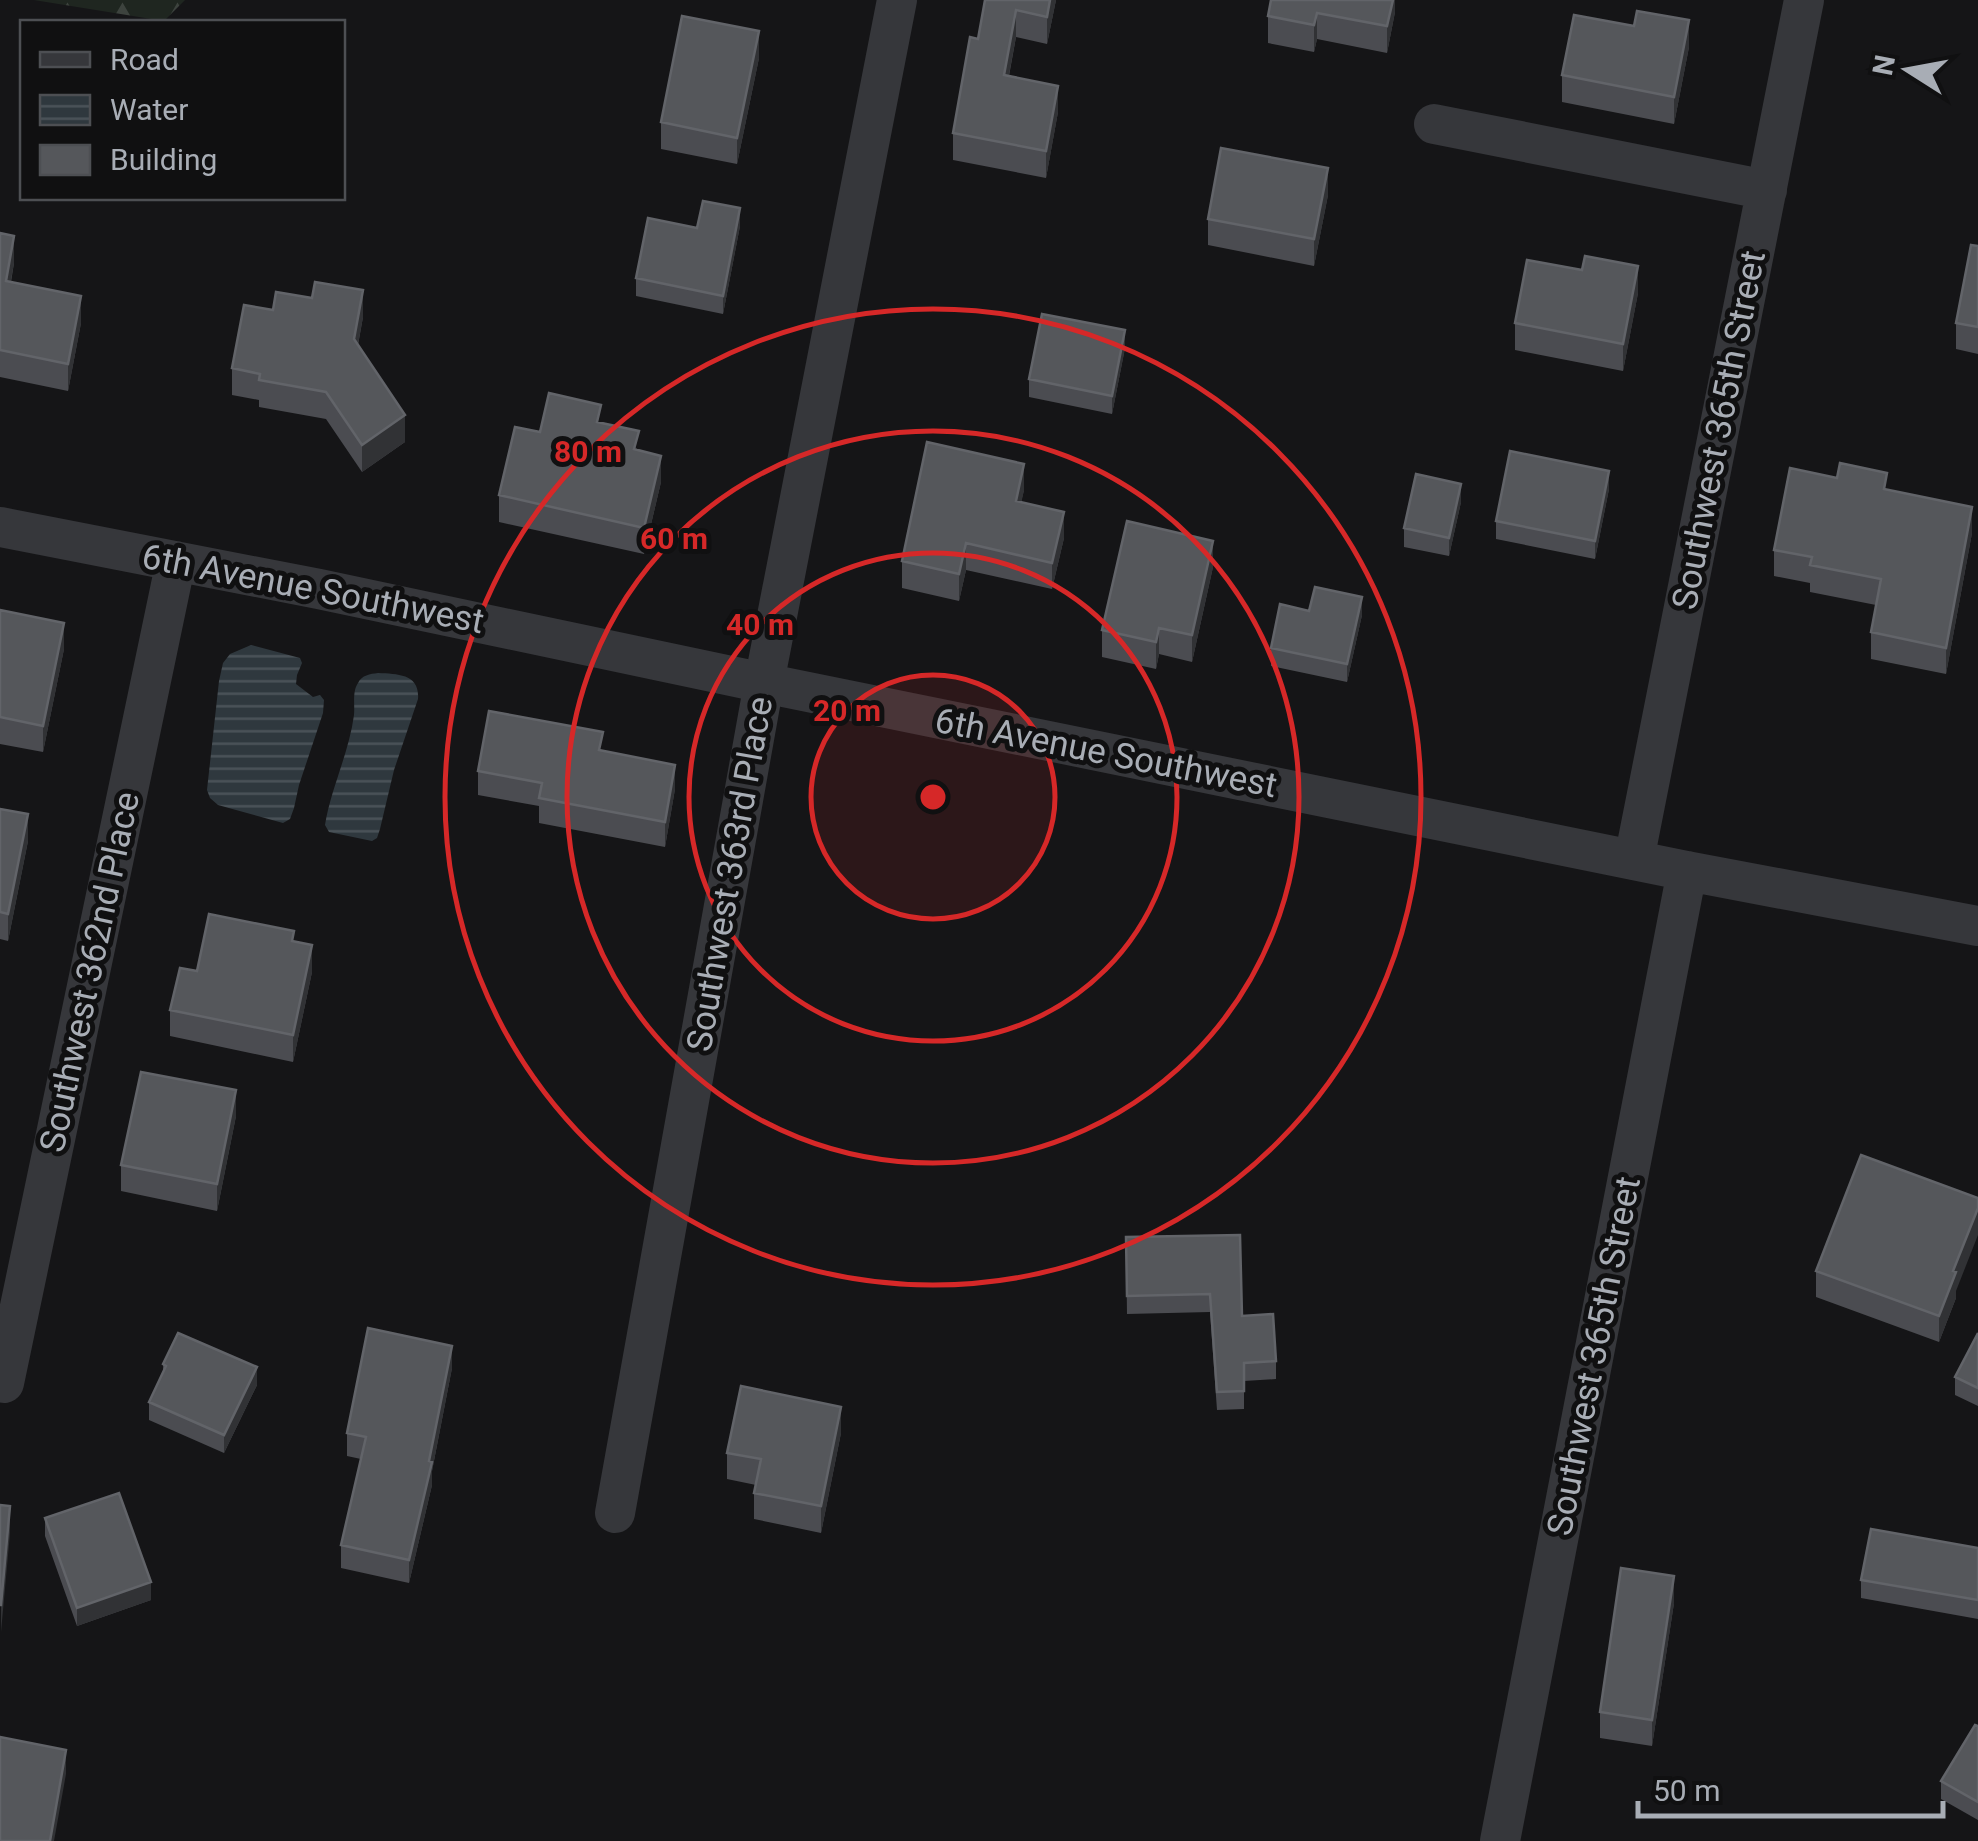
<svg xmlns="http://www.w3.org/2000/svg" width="1978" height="1841" viewBox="0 0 1978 1841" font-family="Roboto,sans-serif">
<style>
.forest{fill:url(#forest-firs)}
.water{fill:url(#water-rules)}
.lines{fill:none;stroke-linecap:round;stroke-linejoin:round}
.minor{stroke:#36373b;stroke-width:40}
.wall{fill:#4b4c51}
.shaded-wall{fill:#313235}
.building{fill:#55575b;stroke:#626469;stroke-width:2.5}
.ring{fill:none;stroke:#d62828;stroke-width:5}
.labels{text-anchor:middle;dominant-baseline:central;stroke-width:10;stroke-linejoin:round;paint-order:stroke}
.street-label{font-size:35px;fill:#a8adb5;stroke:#101011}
.centre{fill:#d62828;stroke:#101011;stroke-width:5}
.ring-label{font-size:30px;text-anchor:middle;font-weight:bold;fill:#d62828;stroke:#101011;stroke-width:10;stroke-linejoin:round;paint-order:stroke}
</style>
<defs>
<pattern id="forest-firs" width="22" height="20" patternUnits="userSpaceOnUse" patternTransform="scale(2.5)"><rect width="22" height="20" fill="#1f2620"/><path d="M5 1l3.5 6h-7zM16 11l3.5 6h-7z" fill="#3d433e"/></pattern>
<pattern id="water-rules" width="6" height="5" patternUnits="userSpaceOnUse" patternTransform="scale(2.5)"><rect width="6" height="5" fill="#2f383e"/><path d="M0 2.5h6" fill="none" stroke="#4a5258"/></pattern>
</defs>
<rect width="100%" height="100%" fill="#151517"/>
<path class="forest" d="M34 0H185L164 21Z"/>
<path class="water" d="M251 645 300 658 302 663 297 675 296 684 313 697 320 695 324 700 323 713 299 785 294 808 290 819 283 823 218 805 210 798 207 790 219 681 223 663 230 654Z
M378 673C398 674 420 674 418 699L394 770 380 829 377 838 372 841 329 832 325 825C331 788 349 753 354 715 355 705 352 692 358 683 362 675 370 674 378 673Z"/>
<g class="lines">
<path class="minor" d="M1434 124 1767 190
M0 527 319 589 764 683 1687 871 1978 926
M1634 860 1804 0
M4 1383 176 561
M615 1513 764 683 897 0
M1500 1841 1687 871"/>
</g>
<path class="wall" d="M985 0H1056L1047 44 1016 37 1009 76 1058 112 1046 178 953 160V133L978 39Z
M1395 0V12L1387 53 1317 39 1314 52 1268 43V16Z
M1689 47 1674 124 1562 102V75Z
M759 58 737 164 661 149V122Z
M1328 195 1314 266 1208 245V219Z
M740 226 723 314 636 296V278L697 228Z
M0 233 14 263 11 282 81 323 68 391 0 377Z
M1978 246V354L1956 349V323Z
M1638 293 1623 371 1515 350V323Z
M363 317 358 345 405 442 362 472 326 419 259 407V400L232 395V368Z
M1125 348 1112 414 1029 397V379Z
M601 423 639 450 661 482 644 554 499 522V495L540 432Z
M1609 489 1595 559 1496 539V521Z
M1024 490 1021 502 1064 538 1052 589 966 570 959 601 902 588V561Z
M1887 490 1972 533 1946 674 1871 659V632L1876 605 1810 592V583L1774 576V550Z
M1461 502 1449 556 1404 547V528Z
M1213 567 1192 662 1159 654 1156 669 1102 657V630Z
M0 610 64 649 43 752 0 744Z
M1362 615 1347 682 1271 666V648Z
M603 750 675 789 665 847 539 823V806L478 795V771Z
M0 809 28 841 8 941 0 939Z
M294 941 312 972 293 1062 170 1036V1010L197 971Z
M236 1116 217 1211 121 1191V1165Z
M1126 1237 1242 1316 1276 1361V1379L1244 1381V1409L1217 1410 1210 1312 1127 1314Z
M1816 1271 1956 1291V1298L1939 1342 1816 1297Z
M1978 1333V1406L1955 1395V1377Z
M163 1364 257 1385 224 1453 149 1420V1402L163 1372Z
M452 1368 432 1471V1485L409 1583 341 1568V1545L361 1459 347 1456V1433Z
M841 1433 821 1533 754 1519V1493L756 1485 727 1479V1453Z
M45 1518 151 1600 77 1626 45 1536Z
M1978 1548V1619L1861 1598V1580Z
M1674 1603 1652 1746 1600 1738V1712Z
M1978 1726V1820L1941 1799V1781Z"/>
<path class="shaded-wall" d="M1050 0H1056L1047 44V17Z
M1393 0H1395V12L1387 53V26Z
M1016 10V37L1004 101V75Z
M1317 13V39L1314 52V25Z
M1689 20V47L1674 124V97Z
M759 31V58L737 164V138Z
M1058 86V112L1046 178V151Z
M1328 168V195L1314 266V239Z
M740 208V226L723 314V296Z
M14 236V263L6 307V281Z
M1638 266V293L1623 371V344Z
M363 290V317L354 366V339Z
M81 296V323L68 391V364Z
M1125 330V348L1112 414V396Z
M405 415V442L362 472V445Z
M661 456V482L644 554V528Z
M1024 464V490L1016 528V501Z
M1609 471V489L1595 559V541Z
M1461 484V502L1449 556V538Z
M1972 507V533L1946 674V648Z
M1064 512V538L1052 589V563Z
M1213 541V567L1192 662V635Z
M966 543V570L959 601V574Z
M1362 597V615L1347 682V664Z
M64 623V649L43 752V726Z
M1159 628V654L1156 669V642Z
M675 765V789L665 847V822Z
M28 814V841L8 941V914Z
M312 945V972L293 1062V1035Z
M236 1090V1116L217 1211V1184Z
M1978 1208V1235L1956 1291V1298L1939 1342V1316L1953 1271Z
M452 1346V1368L432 1471V1485L409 1583V1560Z
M257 1367V1385L224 1453V1435Z
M841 1407V1433L821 1533V1506Z
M10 1506V1533L1 1632V1605Z
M1674 1576V1603L1652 1746V1720Z
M151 1582V1600L77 1626V1608Z
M66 1750V1774L54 1841H49Z"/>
<path class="building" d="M985 0H1050L1047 17 1016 10 1004 75 1058 86 1046 151 953 133 970 37 978 39Z
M1271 0H1393L1387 26 1317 13 1314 25 1268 16Z
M1637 11 1689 20 1674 97 1562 75 1574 15 1634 26Z
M682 16 759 31 737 138 661 122Z
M1221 148 1328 168 1314 239 1208 219Z
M703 201 740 208 723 296 636 278 648 218 697 228Z
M0 233 14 236 6 281 81 296 68 364 0 350Z
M1971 245 1978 246V327L1956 323Z
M1585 256 1638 266 1623 344 1515 323 1527 260 1582 270Z
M315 282 363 290 354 339 405 415 362 445 326 392 259 380 260 374 232 368 244 305 273 310 276 292 312 298Z
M1042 314 1125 330 1112 396 1029 379Z
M549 393 601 405 597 422 639 431 634 449 661 456 644 528 499 495 515 427 540 432Z
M927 442 1024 464 1016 501 1064 512 1052 563 966 543 959 574 902 561Z
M1510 451 1609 471 1595 541 1496 521Z
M1840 463 1887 473 1884 489 1972 507 1946 648 1871 632 1881 579 1810 565 1812 557 1774 550 1790 468 1837 478Z
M1416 474 1461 484 1449 538 1404 528Z
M1127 521 1213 541 1192 635 1159 628 1156 642 1102 630Z
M1315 587 1362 597 1347 664 1271 648 1280 604 1309 611Z
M0 610 64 623 43 726 0 717Z
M489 711 603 732 599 750 675 765 665 822 539 798 542 783 478 771Z
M0 809 28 814 8 914 0 912Z
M209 914 294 931 292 941 312 945 293 1035 170 1010 180 968 197 971Z
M141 1072 236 1090 217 1184 121 1165Z
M1861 1155 1978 1198V1208L1953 1271 1956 1272 1939 1316 1816 1271Z
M1240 1235 1242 1316 1273 1314 1276 1361 1244 1363V1391L1217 1392 1210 1294 1127 1296 1126 1237Z
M368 1328 452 1346 429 1461 432 1462 409 1560 341 1545 366 1437 347 1433Z
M178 1333 257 1367 224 1435 149 1402 166 1366 163 1364Z
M1978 1333V1388L1955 1377Z
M741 1386 841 1407 821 1506 754 1493 761 1459 727 1453Z
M119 1493 151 1582 77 1608 45 1518Z
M0 1505 10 1506 1 1605H0Z
M1871 1529 1978 1548V1600L1861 1580Z
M1621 1568 1674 1576 1652 1720 1600 1712Z
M1975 1725 1978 1726V1802L1941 1781Z
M0 1737 66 1750 50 1841H0Z"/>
<circle cx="933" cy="797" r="122" fill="#d62828" fill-opacity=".12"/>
<g class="ring">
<circle cx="933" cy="797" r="122"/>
<circle cx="933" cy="797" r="244"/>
<circle cx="933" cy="797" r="366"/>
<circle cx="933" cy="797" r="488"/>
</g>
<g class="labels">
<g class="street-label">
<text transform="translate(1719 430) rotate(-79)">Southwest 365th Street</text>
<text transform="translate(313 589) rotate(11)">6th Avenue Southwest</text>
<text transform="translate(1106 753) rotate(11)">6th Avenue Southwest</text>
<text transform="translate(730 874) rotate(-80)">Southwest 363rd Place</text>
<text transform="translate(90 972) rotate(-78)">Southwest 362nd Place</text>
<text transform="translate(1594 1356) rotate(-79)">Southwest 365th Street</text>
</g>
</g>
<circle cx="933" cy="797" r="15" class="centre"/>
<g class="ring-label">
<text x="588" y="462">80 m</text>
<text x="674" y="549">60 m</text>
<text x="760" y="635">40 m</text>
<text x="847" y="721">20 m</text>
</g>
<rect x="20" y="20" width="325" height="180" fill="#101011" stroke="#4d4f53" stroke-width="2.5"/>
<rect x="40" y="52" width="50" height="15" fill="#36373b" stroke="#4d4f53" stroke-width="2.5"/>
<text x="110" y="70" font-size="30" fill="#a8adb5">Road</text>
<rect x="40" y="95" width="50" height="30" fill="url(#water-rules)" stroke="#4d4f53" stroke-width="2.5"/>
<text x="110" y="120" font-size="30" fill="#a8adb5">Water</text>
<rect x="40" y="145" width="50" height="30" fill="#55575b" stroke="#4d4f53" stroke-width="2.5"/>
<text x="110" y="170" font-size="30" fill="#a8adb5">Building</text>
<g transform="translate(1908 70) rotate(281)" stroke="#101011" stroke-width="8" paint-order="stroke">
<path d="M0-8L18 38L0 25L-18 38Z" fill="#a8adb5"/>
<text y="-15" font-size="28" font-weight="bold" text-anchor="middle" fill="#a8adb5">N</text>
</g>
<path d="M1638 1801v15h305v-15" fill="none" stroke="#a8adb5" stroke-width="5"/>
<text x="1653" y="1801" font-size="30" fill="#a8adb5" stroke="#101011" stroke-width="8" paint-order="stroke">50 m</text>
</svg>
